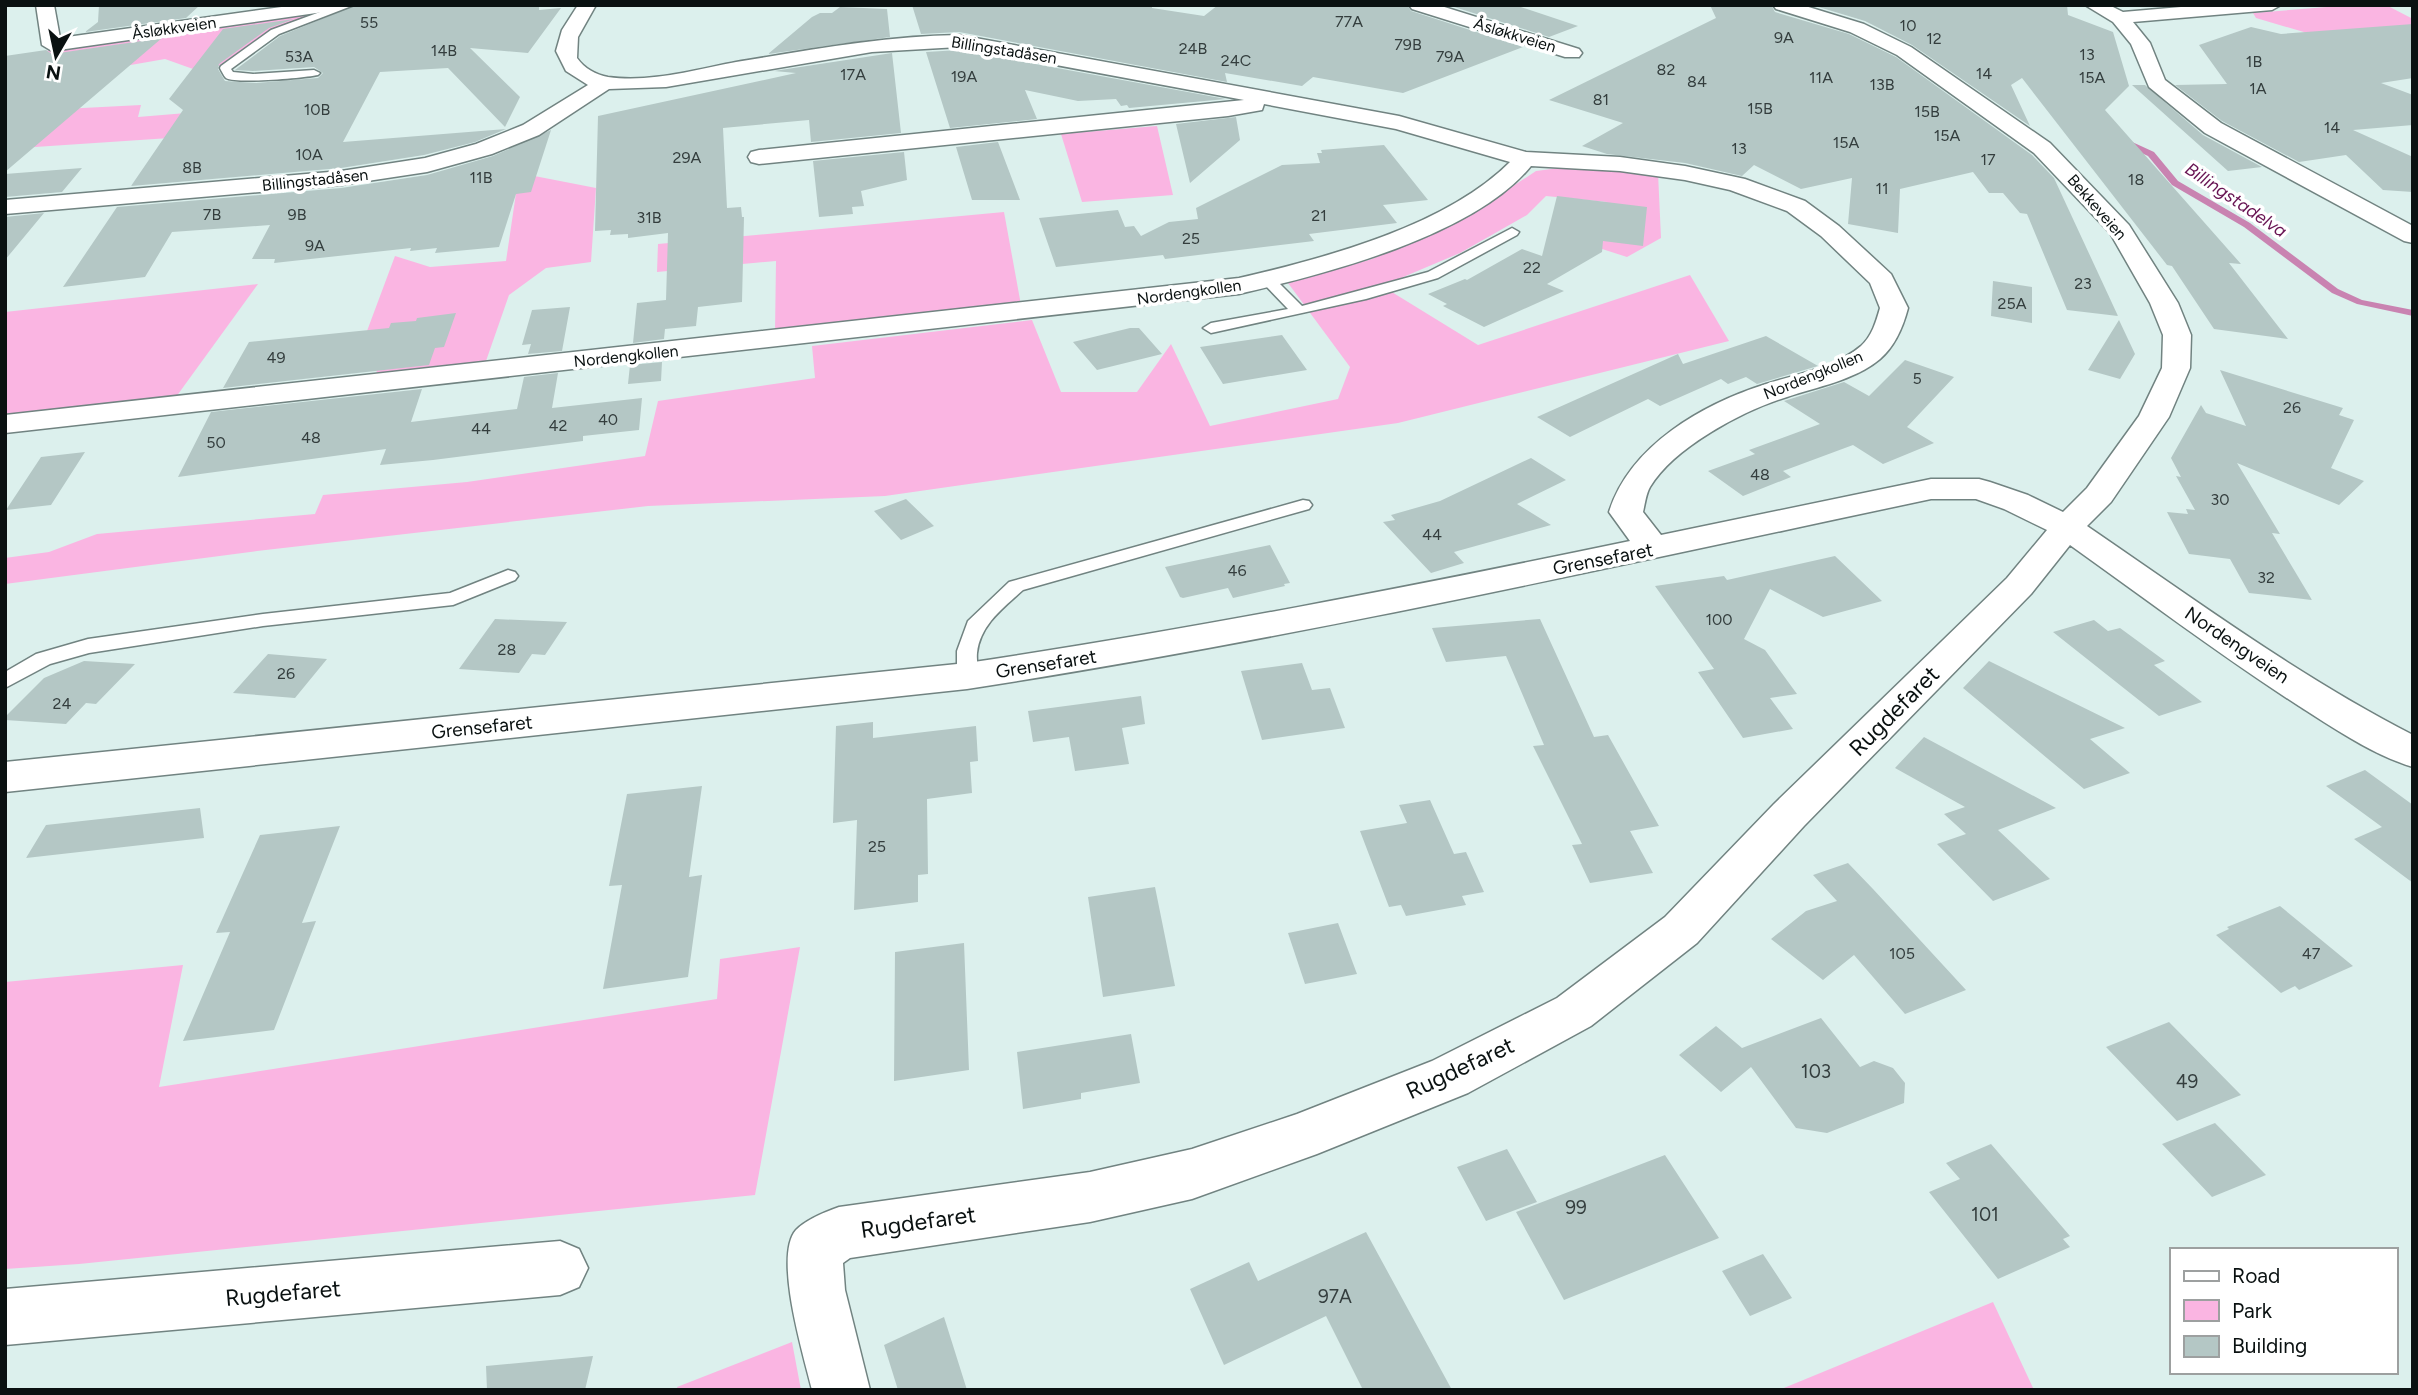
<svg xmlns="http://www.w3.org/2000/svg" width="2418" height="1395" viewBox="0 0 2418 1395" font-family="Figtree,sans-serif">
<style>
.green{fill:#fab5e2}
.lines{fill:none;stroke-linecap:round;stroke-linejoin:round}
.stream{fill:#c983b1;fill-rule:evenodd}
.building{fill:#b4c7c5}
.lane-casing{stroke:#718381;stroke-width:3}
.street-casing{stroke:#718381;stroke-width:3}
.lane{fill:#fff;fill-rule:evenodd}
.street{fill:#fff;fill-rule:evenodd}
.labels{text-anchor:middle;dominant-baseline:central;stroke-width:7;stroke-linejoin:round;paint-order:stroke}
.number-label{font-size:16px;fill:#343e3e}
.far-street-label{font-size:16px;fill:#0a1111;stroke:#fff}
.far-water-label{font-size:18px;font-style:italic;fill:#681453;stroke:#fff}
.street-label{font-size:19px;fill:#0a1111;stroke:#fff}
.near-number-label{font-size:19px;fill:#343e3e}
.near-street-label{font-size:23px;fill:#0a1111;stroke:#fff}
</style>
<rect width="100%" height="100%" fill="#dcf0ed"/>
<path class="green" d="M2352 5H2386L2413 19V67L2372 52 2256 18 2253 13Z
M323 10 266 33 207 74 165 59 5 87V57Z
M141 105 138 117 284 105 258 132 5 149V112Z
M1157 126 1173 195 1082 202 1061 134Z
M1575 166 1658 173 1661 238 1627 257 1599 248 1607 202 1546 196 1527 215 1460 253 1382 286 1478 345 1690 275 1729 341 1398 423 885 496 648 506 257 551 5 584V558L49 552 97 534 315 514 323 495 467 482 645 456 658 401 815 378 812 346 1032 320 1061 392H1137L1171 344 1210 426 1338 399 1350 367 1288 283 1372 259 1463 219 1536 171Z
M519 173 596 188 591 262 546 268 509 295 486 361 377 373 367 331 395 256 430 267 506 261Z
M1004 212 1021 305 775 332 776 261 657 272 658 244Z
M258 284 176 397 5 415V312Z
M800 947 755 1195 79 1264 5 1269V982L183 965 159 1087 717 999 720 959Z
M1993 1302 2034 1390H1779Z
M792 1342 801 1390H678L677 1387Z"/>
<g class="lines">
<path class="stream" d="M2124 141H2130L2154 152 2178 181 2250 223 2338 289 2362 300 2413 310V316L2357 304 2332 293 2244 227 2172 185 2148 156 2124 145Z"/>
</g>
<path class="building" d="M99 5H200L186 18 85 32 98 22Z
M356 5H539V10L561 8 528 53 470 48 520 97 505 127 448 68 380 72 343 142 506 129 475 142 424 155 341 168 131 186 183 110 169 99 223 29 294 19 269 28 219 64 218 69 225 81 256 83 318 78 323 73 314 67 253 71 235 70 280 36Z
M912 5H1152V8L1204 16 1218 5H1407L1411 11 1523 47 1403 93 1313 77 1302 86 1225 73 1227 82 959 32 921 34Z
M1448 5H1515L1578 26 1549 37Z
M1710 5H1771L1775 12 1849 34 1896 57 2032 155 2054 178 2118 316 2067 310 2027 214 2020 213 2003 193H1989L1973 172 1900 189 1898 233 1848 224 1852 178 1801 189 1754 165 1742 176 1685 163 1607 154 1582 146 1623 123 1549 100 1716 18Z
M1812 5H2067L2068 15 2113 32 2129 86 2105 110 2241 264 2229 263 2288 339 2214 329 2172 266 2167 265 2022 78 2011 85 2030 126 1912 45 1865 21Z
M840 7 887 9 890 37 768 54 812 17 820 13H832Z
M2413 24V78L2381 83 2413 95V125L2353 130 2413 157V192L2383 190 2346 155 2299 162 2222 121 2175 85 2227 84 2199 45 2251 27 2281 34Z
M162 38 5 172V56L46 50 52 54Z
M959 50 1226 99 1129 108 1127 105 1121 106 1116 99 1078 101 1025 90 1037 119 950 128 926 52Z
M892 53 901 133 811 142 809 120 723 128 727 208 741 207 742 217H744L742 302 698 307 696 326 665 329 664 339 633 343 637 303 666 300 668 233 628 238V234L610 235 611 230 595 231 598 116 796 73 774 71Z
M2132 85H2145L2203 135 2262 167 2228 171Z
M1236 117 1240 140 1190 183 1176 124Z
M551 130 531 192 516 194 499 247 435 253 437 248 410 251 411 248 274 263 275 259H252L270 225 172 232 145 277 63 287 117 207 341 188 427 175 493 156Z
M998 142 1020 200H972L956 147Z
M1384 145 1428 200 1383 205 1397 223 1309 234 1314 241 1165 259 1163 255 1056 267 1039 218 1118 210 1125 227 1134 226 1141 236 1169 222 1198 219 1196 208 1282 165 1320 163 1317 153H1322L1321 150Z
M904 152 907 180 861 191 864 206 852 207 853 214 819 217 813 161Z
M82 168 62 192 5 197V174Z
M1557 196 1647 207 1643 246 1603 241 1602 252 1547 284 1564 291 1484 327 1443 306 1447 304 1428 294 1465 279 1467 280 1522 249 1542 256Z
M44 213 5 260V217Z
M1993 281 2032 287V323L1991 316Z
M570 307 562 351 528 354 531 344 522 345 532 310Z
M456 313 444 347 435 348 429 365 223 388 249 342 389 328 391 323 416 321 417 318Z
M2119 320 2135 354 2120 379 2088 370Z
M1130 328H1139L1162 354 1097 370 1073 342Z
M1282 335 1307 370 1223 384 1200 347Z
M1766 336 1818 366 1757 384 1746 377 1728 384 1721 379 1660 406 1648 399 1570 437 1537 417 1678 354 1683 364Z
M1905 360 1954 377 1907 427 1934 443 1883 464 1853 445 1783 471 1791 477 1743 496 1708 471 1755 454 1749 450 1820 424 1784 401 1844 382 1869 396Z
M662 362 661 381 628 384 630 365Z
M2220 370 2343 408 2339 415 2354 420 2331 468 2364 481 2339 505 2237 463 2280 534 2272 533 2312 600 2249 593 2230 559 2189 554 2167 512 2188 514 2186 509 2195 510 2176 476 2181 477 2171 458 2201 405 2206 413 2246 426Z
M558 373 552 408 642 398 639 430 583 436V441L433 460 380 465 386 449 178 477 211 412 422 389 411 422 517 409 524 377Z
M85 452 51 505 6 510 41 457Z
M1531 458 1566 480 1517 504 1551 525 1454 552 1464 563 1431 573 1383 522 1395 520 1391 515 1440 501Z
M906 499 934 526 901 540 874 511Z
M1270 545 1290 583 1284 584 1285 586 1233 598 1228 588 1183 598 1180 597 1165 567Z
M1835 556 1882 601 1823 617 1770 589 1744 639 1765 650 1797 694 1770 698 1793 729 1743 738 1698 672 1714 669 1655 586 1724 576 1727 580Z
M495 619 567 622 545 655 532 654 519 673 459 669Z
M1540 619 1594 737 1608 735 1659 826 1630 831 1653 873 1590 883 1572 845 1582 844 1533 746 1544 745 1506 656 1446 662 1432 628Z
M2094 620 2108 631 2120 628 2165 661 2154 665 2202 702 2159 716 2053 632Z
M268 654 327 659 295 698 233 693Z
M84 661 135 664 96 704 86 703 66 724 5 720V717L44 678Z
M1989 661 2125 728 2090 739 2130 773 2084 789 1963 688Z
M1302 663 1312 690 1330 688 1345 728 1262 740 1241 671Z
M1141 696 1145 724 1122 728 1129 764 1075 771 1069 737 1033 742 1028 711Z
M873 722V738L976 726 978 761 970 762 972 793 927 799 928 874 918 875V902L854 910 857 820 833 823 836 726Z
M1924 737 2056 808 1998 830 2050 879 1993 901 1937 844 1966 834 1944 814 1965 807 1895 768Z
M2365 770 2413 805V883L2354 839 2382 827 2326 786Z
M702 786 689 877 702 875 688 977 603 989 622 885 609 886 627 794Z
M1430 800 1454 854 1466 852 1484 892 1462 896 1466 905 1406 916 1401 905 1389 907 1360 831 1407 823 1399 805Z
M200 808 204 838 26 858 46 825Z
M340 826 302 923 316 921 274 1030 183 1041 230 932 216 933 260 835Z
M1848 863 1873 889 1966 990 1905 1014 1854 955 1823 980 1771 939 1806 911 1837 901 1813 875Z
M1155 887 1175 986 1103 997 1088 897Z
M2280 906 2353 966 2299 990 2295 986 2281 993 2216 935 2229 929 2227 927Z
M1338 923 1357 974 1305 984 1288 933Z
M964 943 969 1070 894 1081 895 952Z
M1821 1018 1860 1067 1874 1061 1893 1068 1905 1083 1904 1103 1827 1133 1796 1128 1751 1067 1721 1092 1679 1055 1716 1026 1742 1048Z
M2169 1022 2241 1095 2177 1121 2106 1047Z
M1131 1034 1140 1083 1081 1093V1099L1023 1109 1017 1052Z
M2215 1123 2266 1175 2212 1197 2162 1144Z
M1991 1144 2070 1236 2063 1239 2070 1247 1998 1279 1929 1192 1960 1179 1946 1163Z
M1507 1149 1537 1202 1486 1221 1457 1167Z
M1665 1155 1719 1238 1564 1300 1516 1212Z
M1366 1232 1452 1390H1363L1326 1316 1224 1365 1190 1289 1249 1262 1258 1281Z
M1763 1254 1792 1298 1750 1316 1722 1271Z
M944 1317 967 1390H898L884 1345Z
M593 1356 585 1390H487L486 1366Z"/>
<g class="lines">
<defs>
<path id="lane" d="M339 5H354L279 34 231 69 233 72 253 74 314 70 320 73 318 75C304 78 236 84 226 78 224 76 221 70 220 68L221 66 271 30Z
M1512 228 1519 232 1517 235 1438 278 1366 299 1211 333 1203 328 1211 323 1288 309 1263 283 1261 280 1263 277H1273L1302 306 1428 272Z
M1303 500 1309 501 1312 505 1309 509 1023 590C1003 608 980 625 977 653 976 663 980 672 974 681H960L957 676V651L968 621 1009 582Z
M508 570 515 572 518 576 515 580 453 605 263 626 89 653 50 664 5 688V672L36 654 88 639 263 614 450 593Z"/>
<path id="street" d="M36 5H54L60 38 296 5H346L337 10 52 51 42 45Z
M578 5H596L578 37 577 58C584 68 596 75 608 77 650 83 694 70 736 62 810 50 883 36 959 35L1399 116 1526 152 1620 157 1685 166 1745 179 1805 201 1839 226 1891 274 1908 308C1903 327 1895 346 1880 359 1855 380 1817 387 1787 397 1744 410 1674 447 1650 487 1646 494 1645 504 1643 512L1661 535 1931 479H1979L1990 482 2028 495 2063 512 2087 488 2139 416 2162 368 2163 335 2150 303 2110 233 2034 153 1897 55 1850 32 1776 9 1773 5H1802L1864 24 1911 47 2050 143 2129 225 2178 303 2191 335 2190 368 2169 417 2111 502 2087 526C2194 599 2298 676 2413 735V767C2373 755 2335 729 2299 706 2221 656 2146 599 2070 545L2031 594 1804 826 1697 943 1591 1026 1468 1093 1317 1154 1192 1199 1090 1222 850 1258 843 1263 845 1290 870 1390H812C804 1357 773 1256 796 1230 807 1219 825 1212 839 1207L1090 1172 1192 1149 1297 1114 1432 1061 1557 998 1665 917 1774 804 2007 578 2047 530 2004 509 1976 499H1931C1611 567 1292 639 967 689L5 792V762L967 663C1189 630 1409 587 1630 541L1609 512C1630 445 1703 404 1766 384 1797 374 1835 368 1861 346 1872 336 1876 322 1880 308L1870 283 1821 236 1787 211 1730 190 1685 180 1620 171 1531 166C1474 236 1325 274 1239 294L5 433V415L1239 278C1326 258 1446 226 1510 162L1396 129 1264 104 1262 110 1228 116 759 164 751 162 748 157 751 152 759 150 1244 100 959 47 872 52 666 87 609 89 539 135 492 154 427 172 341 185 5 214V200L341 171 425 158 476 144 523 125 588 85 566 71 556 51 562 30Z
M1409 5H1438L1579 49 1582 53 1579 57H1565L1412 9Z
M2085 5H2109L2123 12 2204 5H2281L2272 10 2133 22 2150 43 2165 80 2221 123 2413 226V243L2404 241 2205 133 2149 87 2131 44 2113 22Z
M560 1241 579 1249 588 1268 579 1287 560 1295 5 1345V1289Z"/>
</defs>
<use href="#lane" class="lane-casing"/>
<use href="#street" class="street-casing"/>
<use href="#lane" class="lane"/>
<use href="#street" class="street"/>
</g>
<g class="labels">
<g class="number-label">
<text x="1349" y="21">77A</text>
<text x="369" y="22">55</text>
<text x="1908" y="25">10</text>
<text x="1784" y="37">9A</text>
<text x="1934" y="38">12</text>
<text x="1408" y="44">79B</text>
<text x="1193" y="48">24B</text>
<text x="444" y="50">14B</text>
<text x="2087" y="54">13</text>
<text x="299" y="56">53A</text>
<text x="1450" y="56">79A</text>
<text x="1236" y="60">24C</text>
<text x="2254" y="61">1B</text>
<text x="1666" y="69">82</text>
<text x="1984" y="73">14</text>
<text x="853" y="74">17A</text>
<text x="964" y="76">19A</text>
<text x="1821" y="77">11A</text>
<text x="2092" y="77">15A</text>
<text x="1697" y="81">84</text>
<text x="1882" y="84">13B</text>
<text x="2258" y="88">1A</text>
<text x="1601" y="99">81</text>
<text x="1760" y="108">15B</text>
<text x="317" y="109">10B</text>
<text x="1927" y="111">15B</text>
<text x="2332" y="127">14</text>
<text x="1947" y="135">15A</text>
<text x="1846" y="142">15A</text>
<text x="1739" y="148">13</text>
<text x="309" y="154">10A</text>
<text x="687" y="157">29A</text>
<text x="1988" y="159">17</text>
<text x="192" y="167">8B</text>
<text x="481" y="177">11B</text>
<text x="2136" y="179">18</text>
<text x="1882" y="188">11</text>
<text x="212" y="214">7B</text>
<text x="297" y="214">9B</text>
<text x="1319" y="215">21</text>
<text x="649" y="217">31B</text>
<text x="1191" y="238">25</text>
<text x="315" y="245">9A</text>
<text x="1532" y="267">22</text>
<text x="2083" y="283">23</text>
<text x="2012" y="303">25A</text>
<text x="276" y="357">49</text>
<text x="1917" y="378">5</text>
<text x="2292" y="407">26</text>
<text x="608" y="419">40</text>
<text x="558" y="425">42</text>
<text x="481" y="428">44</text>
<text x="311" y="437">48</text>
<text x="216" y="442">50</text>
<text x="1760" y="474">48</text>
<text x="2220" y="499">30</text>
<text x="1432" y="534">44</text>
<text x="1237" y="570">46</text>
<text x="2266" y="577">32</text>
<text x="1719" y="619">100</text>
<text x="507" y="649">28</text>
<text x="286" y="673">26</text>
<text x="62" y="703">24</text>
<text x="877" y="846">25</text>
<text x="1902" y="953">105</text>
<text x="2311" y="953">47</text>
</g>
<g class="far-street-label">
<text transform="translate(174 28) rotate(-8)">Åsløkkveien</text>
<text transform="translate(1515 35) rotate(17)">Åsløkkveien</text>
<text transform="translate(1004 50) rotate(9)">Billingstadåsen</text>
<text transform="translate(315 180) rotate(-6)">Billingstadåsen</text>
<text transform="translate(2097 207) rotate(49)">Bekkeveien</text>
<text transform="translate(1189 292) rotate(-8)">Nordengkollen</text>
<text transform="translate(626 356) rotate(-6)">Nordengkollen</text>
<text transform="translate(1813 375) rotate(-22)">Nordengkollen</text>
</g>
<g class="far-water-label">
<text transform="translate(2236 200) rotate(34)">Billingstadelva</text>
</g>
<g class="street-label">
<text transform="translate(1603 559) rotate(-11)">Grensefaret</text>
<text transform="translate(2237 645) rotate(34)">Nordengveien</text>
<text transform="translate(1046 664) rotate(-9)">Grensefaret</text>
<text transform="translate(482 727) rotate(-6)">Grensefaret</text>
</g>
<g class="near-number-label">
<text x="1816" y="1071">103</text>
<text x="2187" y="1081">49</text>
<text x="1576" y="1207">99</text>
<text x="1985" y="1214">101</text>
<text x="1335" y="1296">97A</text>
</g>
<g class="near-street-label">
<text transform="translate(1894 711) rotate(-45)">Rugdefaret</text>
<text transform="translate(1460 1068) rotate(-25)">Rugdefaret</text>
<text transform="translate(918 1222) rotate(-8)">Rugdefaret</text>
<text transform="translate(283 1293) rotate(-5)">Rugdefaret</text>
</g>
</g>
<rect width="2418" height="1395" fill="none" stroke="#0a1111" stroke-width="14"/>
<rect x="2170" y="1248" width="228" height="126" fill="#ffffff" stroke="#9da0a0" stroke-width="2"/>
<rect x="2184" y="1271" width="35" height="10" fill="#ffffff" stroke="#9da0a0" stroke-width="2"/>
<text x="2232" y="1283" font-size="21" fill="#0a1111">Road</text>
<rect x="2184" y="1300" width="35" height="21" fill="#fab5e2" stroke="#9da0a0" stroke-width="2"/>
<text x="2232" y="1318" font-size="21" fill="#0a1111">Park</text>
<rect x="2184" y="1336" width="35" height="21" fill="#b4c7c5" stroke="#9da0a0" stroke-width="2"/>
<text x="2232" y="1353" font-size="21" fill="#0a1111">Building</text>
<g transform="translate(56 56) rotate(189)" stroke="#ffffff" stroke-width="5" paint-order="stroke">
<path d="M0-5L12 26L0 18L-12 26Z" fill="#0a1111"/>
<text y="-10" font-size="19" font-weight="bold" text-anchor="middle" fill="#0a1111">N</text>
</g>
</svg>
